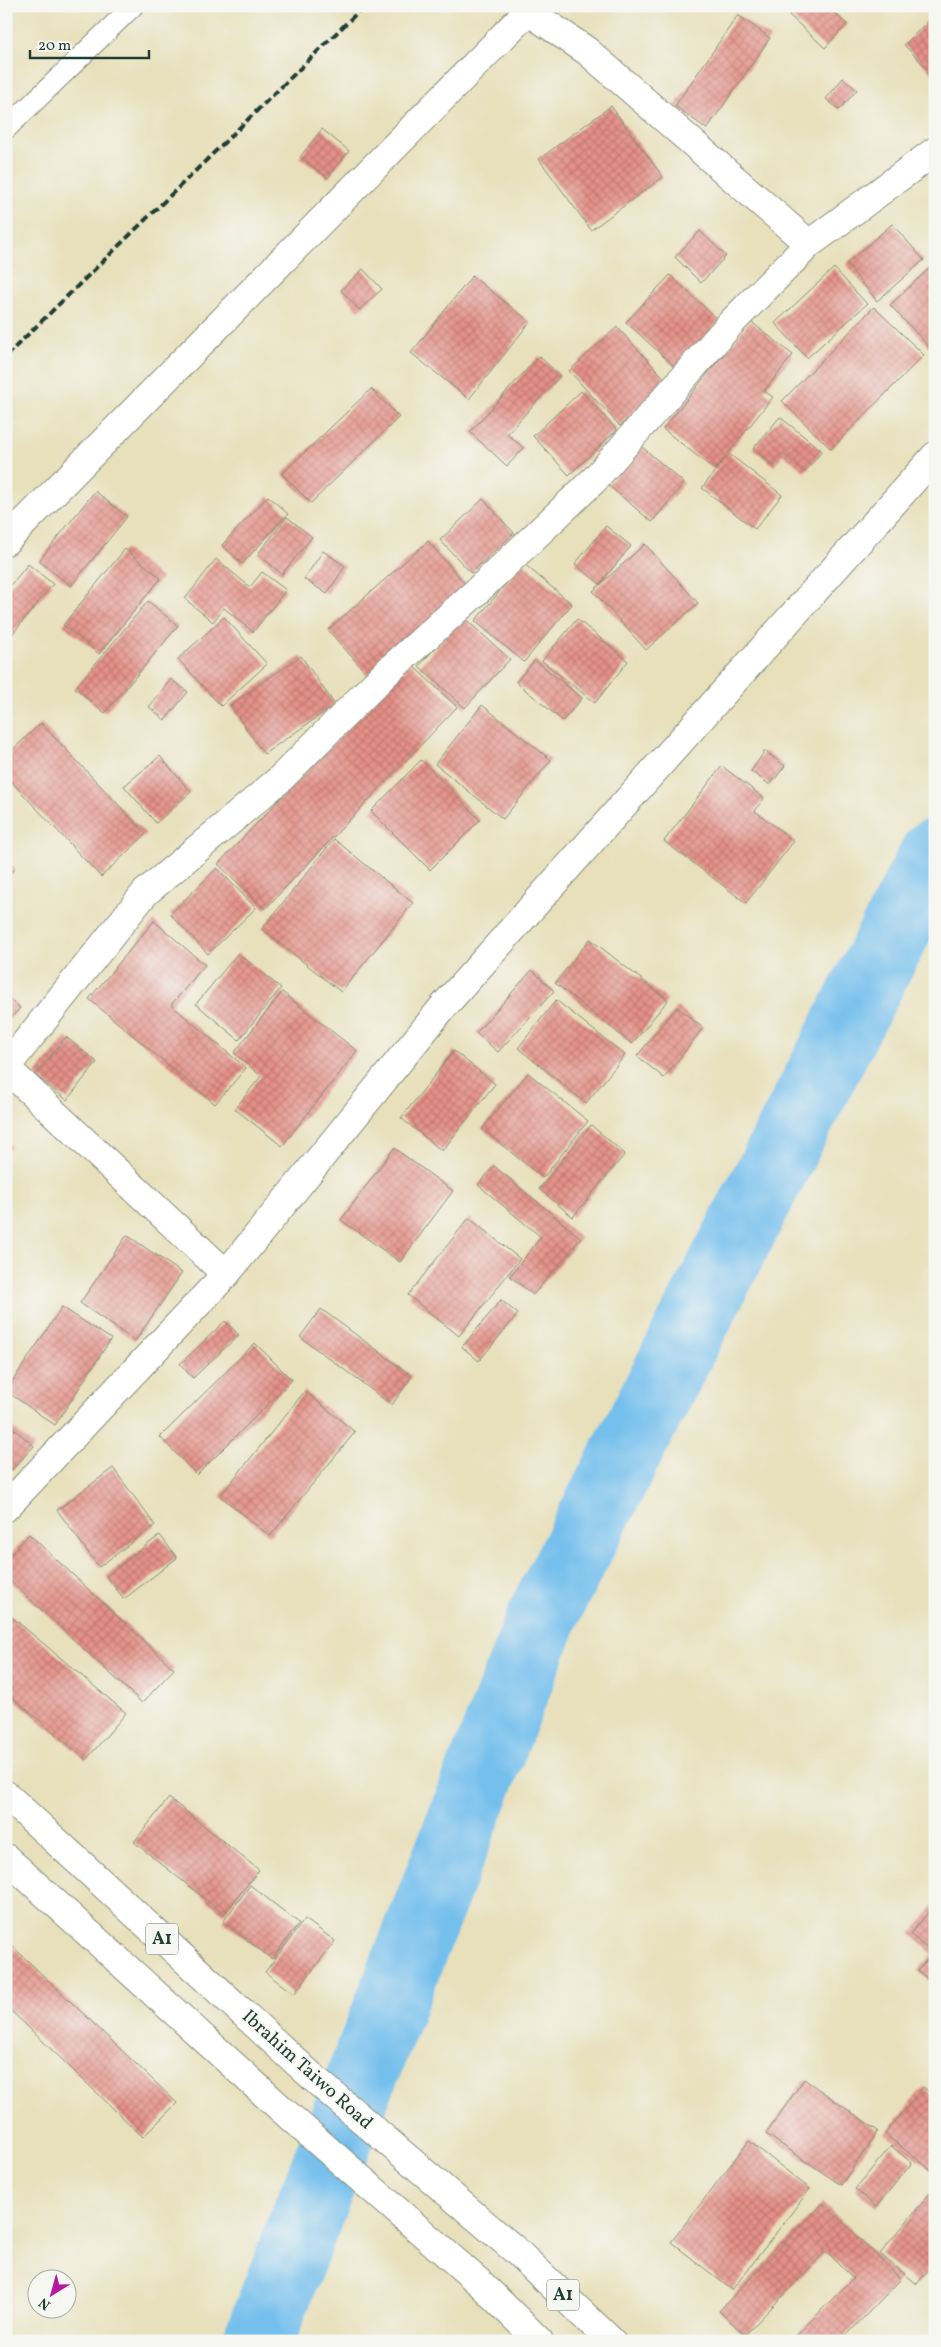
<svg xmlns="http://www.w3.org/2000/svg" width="941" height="2347" viewBox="0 0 941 2347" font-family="Vollkorn,serif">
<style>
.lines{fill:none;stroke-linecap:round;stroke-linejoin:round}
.river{stroke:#74bfed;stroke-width:71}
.building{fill:url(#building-cross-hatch)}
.lane-casing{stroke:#848e78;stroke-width:22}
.street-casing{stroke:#848e78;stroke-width:30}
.highway-casing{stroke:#848e78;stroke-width:30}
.lane{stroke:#fff;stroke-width:20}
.street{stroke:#fff;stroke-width:28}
.highway{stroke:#fff;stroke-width:28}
.rail{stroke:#1f3d34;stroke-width:4;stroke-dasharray:8 4;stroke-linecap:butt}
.labels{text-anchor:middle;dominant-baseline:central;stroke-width:4;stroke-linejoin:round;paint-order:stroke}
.shield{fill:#f6f6f2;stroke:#60746d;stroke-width:1}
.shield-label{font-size:18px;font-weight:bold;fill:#1f3d34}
.street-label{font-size:19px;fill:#1f3d34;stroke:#f6f6f2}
</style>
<defs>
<pattern id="building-cross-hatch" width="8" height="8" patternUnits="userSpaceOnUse" patternTransform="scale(1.25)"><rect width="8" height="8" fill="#e69188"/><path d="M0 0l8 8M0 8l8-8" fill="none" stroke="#ba7870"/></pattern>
</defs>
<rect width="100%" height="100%" fill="#f6f6f2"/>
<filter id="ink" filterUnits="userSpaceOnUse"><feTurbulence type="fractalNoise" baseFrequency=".02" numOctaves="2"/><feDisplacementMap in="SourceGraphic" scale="10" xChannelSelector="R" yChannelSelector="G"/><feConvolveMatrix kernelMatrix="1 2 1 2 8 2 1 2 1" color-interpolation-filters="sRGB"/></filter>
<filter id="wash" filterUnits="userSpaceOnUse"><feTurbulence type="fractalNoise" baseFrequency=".0096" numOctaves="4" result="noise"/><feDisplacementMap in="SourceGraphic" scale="20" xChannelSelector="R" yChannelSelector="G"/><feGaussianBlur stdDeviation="1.12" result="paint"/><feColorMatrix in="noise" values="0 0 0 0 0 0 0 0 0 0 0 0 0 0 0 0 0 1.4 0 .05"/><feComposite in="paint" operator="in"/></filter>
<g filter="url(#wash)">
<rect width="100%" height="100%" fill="#e8e0bb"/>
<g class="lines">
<path class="river" d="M258 2341 545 1611 935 854"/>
</g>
<g id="blocks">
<path class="building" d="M797 6H827L847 24 825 48 789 15Z
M935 14V76L904 45Z
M738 15 770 38 707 129 675 106Z
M843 78 857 90 839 110 826 99Z
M611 106 663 177 591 230 539 159Z
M322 129 349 151 328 178 300 157Z
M892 224 924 260 877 301 846 264Z
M700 231 726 256 701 283 675 257Z
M935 263V346L931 349 890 305Z
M834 268 867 304 807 358 775 323Z
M363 269 382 289 359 310 341 290Z
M670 275 719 321 676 368 626 322Z
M472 276 530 322 469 399 411 353Z
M874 307 924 355 831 449 782 401Z
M750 321 793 355 764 391 773 397 728 453 782 495 755 529 702 488 726 457 715 470 663 429Z
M617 327 668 382 620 426 569 371Z
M539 356 560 376 507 434 524 448 507 466 470 432Z
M371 389 399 417 311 503 282 474Z
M581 391 617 430 569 475 533 436Z
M780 417 822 451 805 472 783 454 774 466 753 449Z
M641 446 684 483 652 522 608 485Z
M95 491 127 517 71 586 39 561Z
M268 496 288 514 242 564 222 545Z
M483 499 514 533 471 573 440 540Z
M287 517 312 537 282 574 258 554Z
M606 526 631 546 600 584 575 564Z
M428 541 467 586 368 675 328 630Z
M645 544 698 603 646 650 593 591Z
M125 549 161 578 99 654 63 625Z
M323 551 345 566 327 594 304 579Z
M216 559 250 587 262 572 286 590 253 632 224 608 213 622 185 599Z
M523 563 572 604 524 662 475 621Z
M28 564 53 584 6 642V591Z
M148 601 178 626 105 713 75 688Z
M224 617 267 664 221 706 178 659Z
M463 617 510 659 465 708 419 666Z
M577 619 628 661 595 703 542 661Z
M301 656 335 705 264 754 230 705Z
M535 660 582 698 563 721 516 682Z
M410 663 457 707 265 909 218 864Z
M171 679 188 692 165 720 149 707Z
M482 705 551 760 503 819 435 764Z
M41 723 146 834 101 877 6 776V756Z
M765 751 785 766 770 785 751 771Z
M160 756 191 792 156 823 124 786Z
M421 760 480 820 430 870 371 811Z
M722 766 764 798 755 811 794 841 746 903 664 841Z
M334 839 413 903 341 992 262 929Z
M6 860 15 869 6 877Z
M217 868 256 908 208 954 170 914Z
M154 921 205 965 171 1005 246 1068 215 1104 89 999Z
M590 939 668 1000 632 1044 555 983Z
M238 953 281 988 239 1040 196 1004Z
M532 970 554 991 498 1052 476 1033Z
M282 992 357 1051 282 1146 235 1109 261 1076 234 1053Z
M6 996 20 1008 6 1023Z
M556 1000 625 1055 586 1103 518 1048Z
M677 1007 703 1028 664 1078 637 1056Z
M66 1037 97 1062 67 1100 35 1075Z
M454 1051 495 1084 442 1151 401 1118Z
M528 1073 588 1121 543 1178 482 1129Z
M591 1125 625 1154 573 1217 539 1189Z
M6 1141 12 1147 6 1152Z
M394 1148 453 1191 400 1262 341 1220Z
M494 1166 581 1238 533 1295 510 1276 541 1237 478 1185Z
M469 1218 520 1259 459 1336 408 1295Z
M127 1235 182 1273 135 1341 80 1303Z
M501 1300 518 1314 479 1361 462 1347Z
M62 1307 111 1339 55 1425 6 1391Z
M321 1309 412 1376 392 1405 300 1337Z
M225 1321 239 1335 193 1378 180 1364Z
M255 1343 292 1380 197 1475 160 1437Z
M305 1391 355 1432 270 1536 220 1496Z
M8 1424 34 1446 12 1470 6 1466V1426Z
M113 1468 155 1525 99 1567 57 1510Z
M29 1534 174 1669 142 1703 6 1577V1559Z
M160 1535 177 1558 124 1599 106 1576Z
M6 1612 126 1713 86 1760 6 1692Z
M169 1798 259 1870 224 1914 134 1842Z
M250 1885 299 1923 272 1959 223 1922Z
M935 1904V1985L918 1971 932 1953 910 1934Z
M305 1919 335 1941 294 1994 265 1972Z
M6 1940 177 2103 143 2137 6 2006Z
M935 2068V2081L929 2076Z
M804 2079 878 2131 841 2185 766 2134Z
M923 2087 935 2096V2173L885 2134Z
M749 2141 810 2189 732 2290 671 2242Z
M891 2146 912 2163 876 2207 855 2189Z
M935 2187V2262L917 2284 880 2254Z
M823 2203 901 2279 841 2341H791L853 2278 826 2251 745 2335 719 2311Z"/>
</g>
</g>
<g filter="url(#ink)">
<use href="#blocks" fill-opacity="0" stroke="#848e78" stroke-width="1"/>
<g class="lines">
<defs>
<path id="lane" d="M6 129 133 6"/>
<path id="street" d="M6 541 528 11 587 51 809 244
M6 1067 145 893 279 780 387 672 475 593 594 480 731 323 809 244 935 151
M6 1068 226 1274
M6 1507 226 1274 443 1007 935 456"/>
<path id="highway" d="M6 1795 318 2082 515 2250 611 2341
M6 1858 289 2116 481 2284 539 2341"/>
</defs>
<use href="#lane" class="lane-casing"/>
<use href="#street" class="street-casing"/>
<use href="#highway" class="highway-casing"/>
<use href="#lane" class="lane"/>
<use href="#street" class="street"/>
<use href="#highway" class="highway"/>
<path class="rail" d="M6 356 364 6"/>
</g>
</g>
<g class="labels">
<g class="shield">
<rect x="146" y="1923.5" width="32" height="31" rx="4"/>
<rect x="547" y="2279.5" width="32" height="31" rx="4"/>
</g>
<g class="shield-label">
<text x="162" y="1939">A1</text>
<text x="563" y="2295">A1</text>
</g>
<g class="street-label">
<text transform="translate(307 2070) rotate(42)">Ibrahim Taiwo Road</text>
</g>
</g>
<rect width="941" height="2347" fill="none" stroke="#f6f6f2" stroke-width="25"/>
<g transform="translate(52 2294) rotate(217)"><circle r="24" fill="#f6f6f2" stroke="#a0aca6"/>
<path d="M0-4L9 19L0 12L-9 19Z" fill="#b5179e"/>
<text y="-8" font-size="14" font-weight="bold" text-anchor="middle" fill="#1f3d34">N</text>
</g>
<path d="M30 50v8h119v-8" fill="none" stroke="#1f3d34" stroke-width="2.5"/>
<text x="38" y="50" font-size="15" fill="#1f3d34" stroke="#f6f6f2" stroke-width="4" paint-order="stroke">20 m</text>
</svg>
